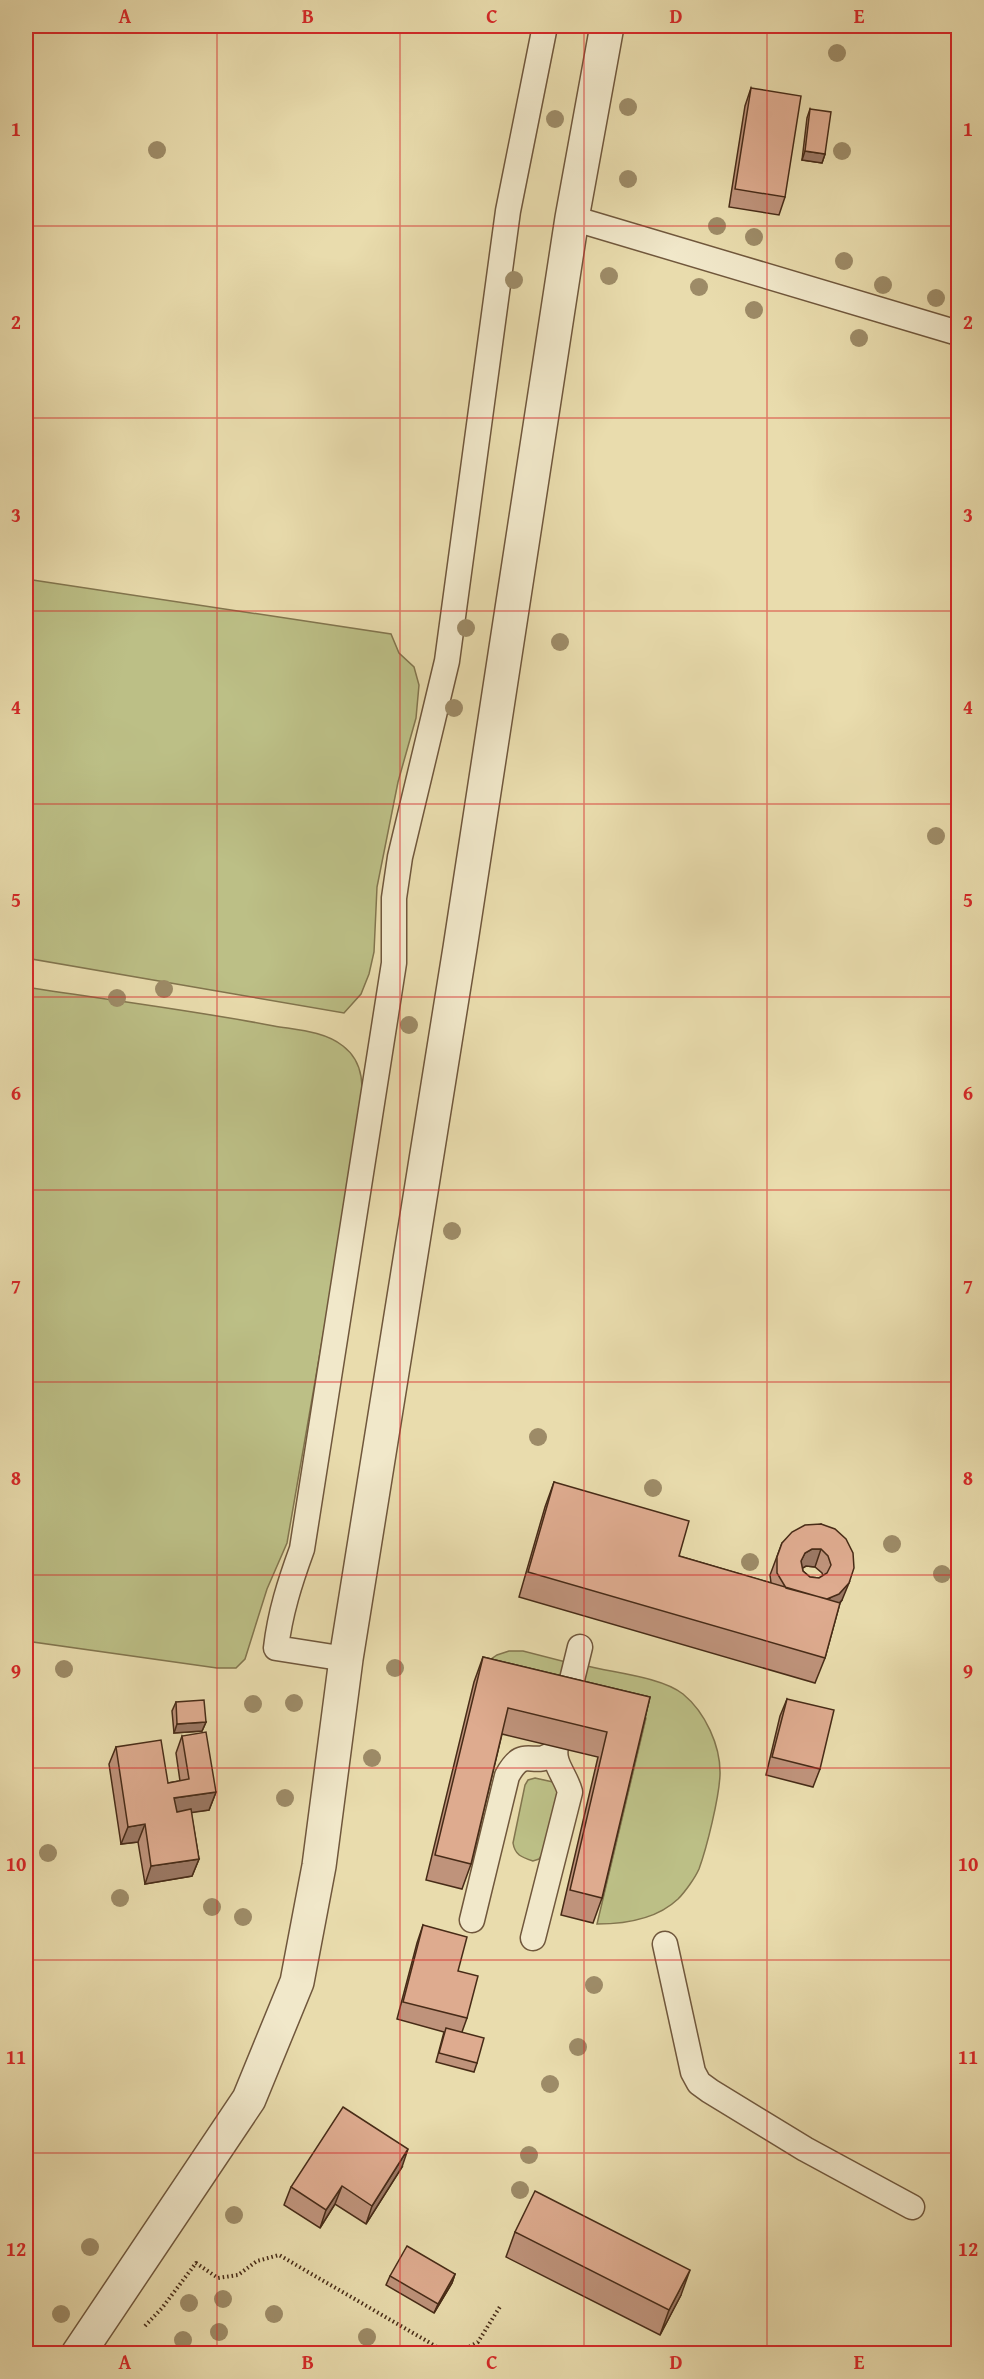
<svg xmlns="http://www.w3.org/2000/svg" width="984" height="2379" viewBox="0 0 984 2379" font-family="'Gentium Book Plus',serif">
<style>
.green{fill:#bcbf86;stroke:#82754e;stroke-width:1.5}
.lines{fill:none;stroke-linecap:round;stroke-linejoin:round}
.lane-casing{stroke:#70573c;stroke-width:27}
.street-casing{stroke:#70573c;stroke-width:36}
.path{stroke:#472b17;stroke-width:4;stroke-dasharray:1.5 3;stroke-linecap:butt}
.lane{stroke:#f1e8ca;stroke-width:24}
.street{stroke:#f1e8ca;stroke-width:33}
.tree{fill:#9d8b67}
.wall{fill:#bf937b;stroke:#472b17;stroke-width:1.5;fill-rule:evenodd}
.shaded-wall{fill:#9b7864;stroke:#472b17;stroke-width:1.5}
.building{fill:#deab8f;stroke:#472b17;stroke-width:1.5;fill-rule:evenodd}
.grid{fill:none;stroke:#d62828;stroke-width:1.5;stroke-opacity:0.55}
.neatline{fill:none;stroke:#d62828;stroke-width:2}
.grid-label{font-size:20px;text-anchor:middle;font-weight:bold;fill:#d62828}
</style>
<rect width="100%" height="100%" fill="#e9dcad"/>
<filter id="stains"><feTurbulence type="fractalNoise" baseFrequency=".00333" numOctaves="4"/><feColorMatrix values="0 0 0 0 .2 0 0 0 0 .09 0 0 0 0 .02 0 0 0 .5 -.17"/></filter>
<radialGradient id="worn" r=".72"><stop offset=".6" stop-color="#630" stop-opacity="0"/><stop offset="1" stop-color="#630" stop-opacity=".3"/></radialGradient>
<path class="green" d="M26 579 391 634 399 653 414 667 419 685 416 718 398 782 377 887 374 952 369 974 361 994 344 1013 26 958Z
M26 987C108 1000 192 1010 274 1026 297 1030 324 1031 343 1046 368 1065 362 1095 360 1122L287 1543 267 1589 245 1659 236 1668H217L26 1641Z
M509 1651H523L566 1662 558 1697 487 1662 497 1655Z
M587 1666C615 1673 661 1677 683 1694 705 1712 721 1746 720 1775 719 1798 707 1847 699 1869 695 1878 685 1892 678 1899 657 1919 624 1924 597 1924L646 1718 579 1700Z
M535 1778 553 1782 558 1787V1795L544 1852 539 1859 533 1861C521 1857 515 1855 513 1843L525 1785 528 1780Z"/>
<g class="lines">
<defs>
<path id="lane" d="M572 218 958 333
M346 1659 276 1648C280 1613 290 1582 302 1549L394 963V898L400 857 447 661 508 211 545 26
M566 1704 580 1647
M472 1920 507 1776C525 1743 532 1770 555 1752
M533 1938 570 1792C566 1776 552 1763 556 1747
M665 1944 693 2072 699 2083 710 2091 805 2149 912 2207"/>
<path id="street" d="M78 2354 249 2099 297 1982 319 1866 346 1659 460 948 572 218 607 26"/>
</defs>
<use href="#lane" class="lane-casing"/>
<use href="#street" class="street-casing"/>
<path class="path" d="M145 2326 162 2308 196 2263 218 2278 238 2275 257 2261 279 2255 437 2347 460 2352 478 2342 501 2305"/>
<use href="#lane" class="lane"/>
<use href="#street" class="street"/>
</g>
<g class="tree">
<circle cx="837" cy="53" r="9"/>
<circle cx="628" cy="107" r="9"/>
<circle cx="555" cy="119" r="9"/>
<circle cx="157" cy="150" r="9"/>
<circle cx="842" cy="151" r="9"/>
<circle cx="628" cy="179" r="9"/>
<circle cx="717" cy="226" r="9"/>
<circle cx="754" cy="237" r="9"/>
<circle cx="844" cy="261" r="9"/>
<circle cx="609" cy="276" r="9"/>
<circle cx="514" cy="280" r="9"/>
<circle cx="883" cy="285" r="9"/>
<circle cx="699" cy="287" r="9"/>
<circle cx="936" cy="298" r="9"/>
<circle cx="754" cy="310" r="9"/>
<circle cx="859" cy="338" r="9"/>
<circle cx="466" cy="628" r="9"/>
<circle cx="560" cy="642" r="9"/>
<circle cx="454" cy="708" r="9"/>
<circle cx="936" cy="836" r="9"/>
<circle cx="164" cy="989" r="9"/>
<circle cx="117" cy="998" r="9"/>
<circle cx="409" cy="1025" r="9"/>
<circle cx="452" cy="1231" r="9"/>
<circle cx="538" cy="1437" r="9"/>
<circle cx="653" cy="1488" r="9"/>
<circle cx="892" cy="1544" r="9"/>
<circle cx="750" cy="1562" r="9"/>
<circle cx="942" cy="1574" r="9"/>
<circle cx="395" cy="1668" r="9"/>
<circle cx="64" cy="1669" r="9"/>
<circle cx="294" cy="1703" r="9"/>
<circle cx="253" cy="1704" r="9"/>
<circle cx="372" cy="1758" r="9"/>
<circle cx="285" cy="1798" r="9"/>
<circle cx="48" cy="1853" r="9"/>
<circle cx="120" cy="1898" r="9"/>
<circle cx="212" cy="1907" r="9"/>
<circle cx="243" cy="1917" r="9"/>
<circle cx="594" cy="1985" r="9"/>
<circle cx="578" cy="2047" r="9"/>
<circle cx="550" cy="2084" r="9"/>
<circle cx="529" cy="2155" r="9"/>
<circle cx="520" cy="2190" r="9"/>
<circle cx="234" cy="2215" r="9"/>
<circle cx="90" cy="2247" r="9"/>
<circle cx="223" cy="2299" r="9"/>
<circle cx="189" cy="2303" r="9"/>
<circle cx="61" cy="2314" r="9"/>
<circle cx="274" cy="2314" r="9"/>
<circle cx="219" cy="2332" r="9"/>
<circle cx="367" cy="2337" r="9"/>
<circle cx="183" cy="2340" r="9"/>
</g>
<path class="wall" d="M751 88 785 197 779 215 729 207 745 106Z
M810 109 825 154 822 163 802 160 807 118Z
M554 1482 679 1556 771 1583 770 1575 782 1543 821 1524 842 1600 840 1603 825 1658 815 1683 519 1597 545 1507ZM806 1566 815 1567 822 1573 823 1576 819 1578 810 1577 803 1571 802 1568Z
M483 1657 650 1697 602 1898 593 1923 561 1915 598 1757 502 1734 471 1864 462 1889 426 1880 474 1682Z
M787 1699 820 1769 813 1787 766 1775 780 1716Z
M176 1702 206 1722 202 1731 174 1733 172 1711Z
M182 1736 216 1792 209 1810 191 1812 199 1859 192 1876 145 1884 138 1842 121 1844 109 1764 116 1747 168 1783 180 1781 176 1753Z
M423 1925 458 1971 467 2018 462 2032 477 2063 474 2072 436 2062 444 2032 397 2019 417 1943Z
M402 2167 366 2224 335 2204 320 2228 284 2205 291 2187Z
M515 2232 681 2295 660 2335 506 2257Z
M455 2274 452 2283 434 2313 386 2285 390 2276Z"/>
<path class="shaded-wall" d="M805 151 825 154 822 163 802 160Z
M812 1549H821L815 1567 806 1566 798 1571 801 1561 805 1553Z
M849 1583 842 1600 832 1611 804 1619Z
M206 1722 202 1731 174 1733 177 1724Z
M216 1792 209 1810 168 1816 174 1798Z
M145 1824 138 1842 121 1844 128 1827Z
M199 1859 192 1876 145 1884 151 1866Z
M408 2149 402 2167 366 2224 372 2206Z
M342 2186 335 2204 320 2228 326 2210Z
M690 2270 681 2295 660 2335 669 2310Z
M455 2274 452 2283 434 2313 438 2304Z"/>
<path class="building" d="M751 88 801 96 785 197 735 189Z
M810 109 831 112 825 154 805 151Z
M554 1482 689 1521 679 1556 840 1603 825 1658 528 1572Z
M821 1524 835 1529 846 1539 853 1553 854 1568 849 1583 839 1594 827 1599 786 1588 777 1573V1557L782 1543 792 1532 805 1525ZM812 1549H821L828 1556 831 1565 827 1573 819 1578 810 1577 803 1571 801 1561 805 1553Z
M483 1657 650 1697 602 1898 570 1890 607 1732 508 1708 471 1864 435 1855Z
M787 1699 834 1710 820 1769 772 1757Z
M204 1700 206 1722 177 1724 176 1702Z
M206 1732 216 1792 174 1798 177 1812 191 1809 199 1859 151 1866 145 1824 128 1827 116 1747 161 1740 168 1783 189 1779 182 1736Z
M423 1925 467 1937 458 1971 478 1976 467 2018 403 2002Z
M446 2028 484 2038 477 2063 439 2053Z
M343 2107 408 2149 372 2206 342 2186 326 2210 291 2187Z
M535 2191 690 2270 669 2310 515 2232Z
M407 2246 455 2274 438 2304 390 2276Z"/>
<path class="grid" d="M217 26V2354M400 26V2354M584 26V2354M767 26V2354M26 226H958M26 418H958M26 611H958M26 804H958M26 997H958M26 1190H958M26 1382H958M26 1575H958M26 1768H958M26 1960H958M26 2153H958"/>
<rect width="984" height="2379" fill="none" stroke="#e9dcad" stroke-width="66"/>
<rect x="33" y="33" width="918" height="2313" class="neatline"/>
<g class="grid-label">
<text x="125" y="23">A</text>
<text x="308" y="23">B</text>
<text x="492" y="23">C</text>
<text x="676" y="23">D</text>
<text x="859" y="23">E</text>
<text x="16" y="136">1</text>
<text x="968" y="136">1</text>
<text x="16" y="329">2</text>
<text x="968" y="329">2</text>
<text x="16" y="522">3</text>
<text x="968" y="522">3</text>
<text x="16" y="714">4</text>
<text x="968" y="714">4</text>
<text x="16" y="907">5</text>
<text x="968" y="907">5</text>
<text x="16" y="1100">6</text>
<text x="968" y="1100">6</text>
<text x="16" y="1293">7</text>
<text x="968" y="1293">7</text>
<text x="16" y="1485">8</text>
<text x="968" y="1485">8</text>
<text x="16" y="1678">9</text>
<text x="968" y="1678">9</text>
<text x="16" y="1871">10</text>
<text x="968" y="1871">10</text>
<text x="16" y="2064">11</text>
<text x="968" y="2064">11</text>
<text x="16" y="2256">12</text>
<text x="968" y="2256">12</text>
<text x="125" y="2369">A</text>
<text x="308" y="2369">B</text>
<text x="492" y="2369">C</text>
<text x="676" y="2369">D</text>
<text x="859" y="2369">E</text>
</g>
<rect width="100%" height="100%" filter="url(#stains)"/>
<rect width="100%" height="100%" fill="url(#worn)"/>
</svg>
